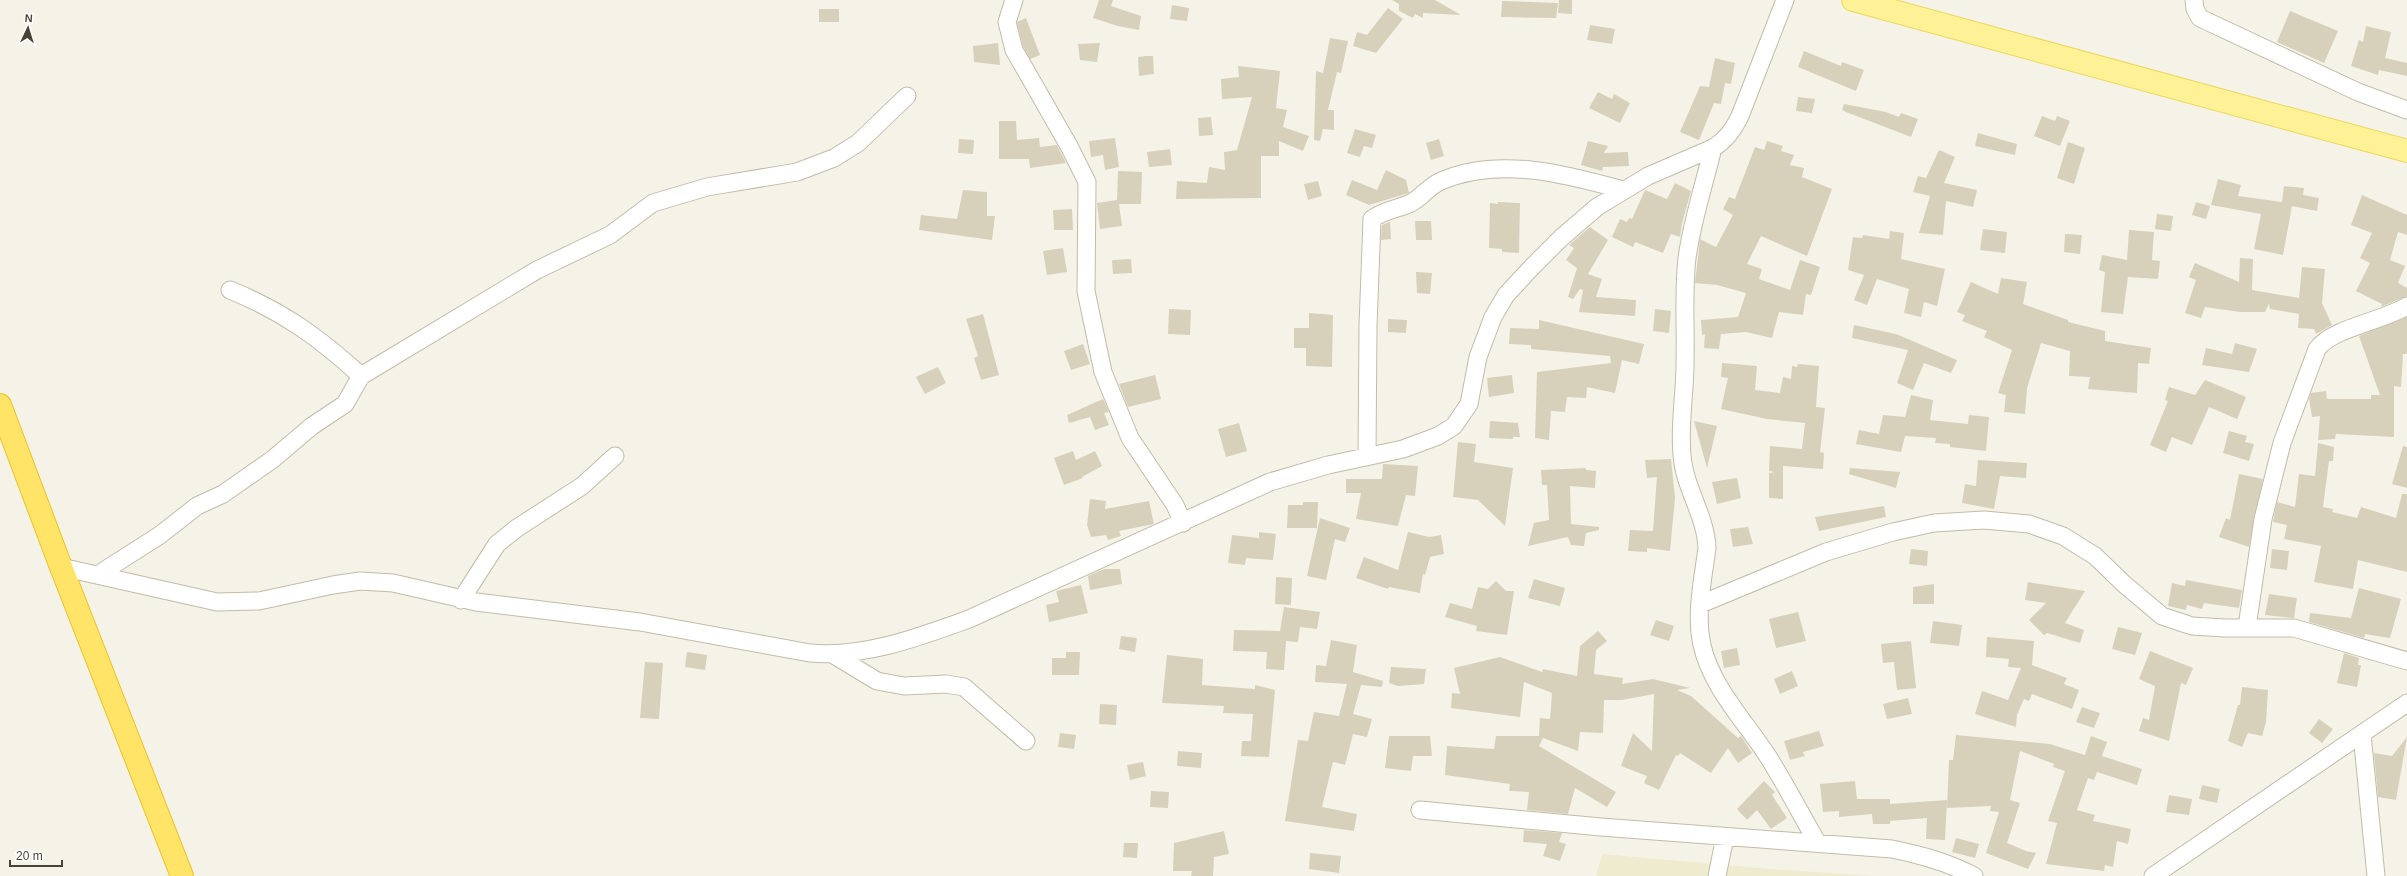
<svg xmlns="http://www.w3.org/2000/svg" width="2407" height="876" viewBox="0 0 2407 876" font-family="Helvetica,sans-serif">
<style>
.education{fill:#efebcf}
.building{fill:#d7d1bb}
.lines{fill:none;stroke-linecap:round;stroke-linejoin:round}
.minor-casing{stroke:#c1bca8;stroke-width:19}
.major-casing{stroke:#edd85c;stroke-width:24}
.highway-casing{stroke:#eac22c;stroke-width:24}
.minor{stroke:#fff;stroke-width:17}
.major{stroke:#fff195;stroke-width:22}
.highway{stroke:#ffe467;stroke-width:22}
</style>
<rect width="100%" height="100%" fill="#f5f3e7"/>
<path class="education" d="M1602 854 1770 869 1875 876H1596Z"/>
<path class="building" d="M1099 0H1113L1111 6 1141 16 1139 30 1118 26 1093 18Z
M1392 0H1435L1461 15 1423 13V18L1415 14 1413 18 1399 11V4Z
M1559 0H1572V14L1558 13Z
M1502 1 1558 3 1556 18 1501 17Z
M1172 5 1189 8 1187 21 1170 19Z
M1388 8 1403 19 1376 53 1353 46 1357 32 1367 35Z
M819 9H839V22H819Z
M2290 11 2338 31 2324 63 2277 42Z
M1026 18 1040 55 1030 59 1023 46 1017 22Z
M1590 25 1615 29 1612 44 1587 40Z
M2366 26 2391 32 2385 58 2407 63V76L2379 70 2378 75 2351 66 2359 40 2363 42Z
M1330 38 1348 41 1341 73 1337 72 1328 110H1334V130L1323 129 1320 141 1314 140 1316 71 1323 73Z
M998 43 1000 65 974 62 973 46Z
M1100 43 1097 62 1080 60 1078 44Z
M1804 51 1841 66 1842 62 1864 70 1856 91 1798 67Z
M1146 56H1153L1154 74 1139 76 1138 57Z
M1715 58 1735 63 1731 84 1725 83 1721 104 1714 103 1699 140 1680 132 1700 86 1709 87Z
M1238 66 1280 71 1276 108 1287 110 1283 127 1309 136 1303 151 1279 141V156H1261V198L1176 199 1177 181 1207 183 1209 167 1225 170 1224 152 1237 150 1252 97 1222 99 1221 79 1239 77Z
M1598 92 1612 99 1614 94 1630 103 1620 123 1589 108Z
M1798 97 1815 99 1812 113 1796 111Z
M1844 104 1886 112 1899 117 1901 113 1918 119 1911 137 1846 112 1842 110Z
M2042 116 2055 121 2057 116 2070 121 2060 146 2034 136Z
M1211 117 1213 135 1199 136 1198 118Z
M999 121H1016L1017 140 1039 138 1040 147 1057 145 1066 163 1030 168 1029 159H999Z
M1355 129 1376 135 1372 148 1364 146 1360 157 1347 153Z
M1978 133 2017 144 2015 155 1975 146Z
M1115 138 1119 167 1105 170 1103 155 1091 157 1089 141Z
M959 139 974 140 973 154 958 153Z
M1439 139 1444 156 1431 160 1426 143Z
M1588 141 1608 146 1604 153 1628 152 1629 166 1603 167 1602 171 1581 165Z
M1767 141 1783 146 1781 151 1794 155 1790 165 1804 168 1802 177 1832 189 1807 256 1761 236 1747 264 1762 269 1759 279 1790 290 1800 260 1820 267 1811 295 1806 294 1803 315 1779 312 1772 338 1746 332 1721 334 1719 349 1704 348 1705 334 1702 335 1701 320 1738 317 1746 293 1717 285 1695 283 1700 239 1716 247 1733 215 1723 209 1729 197 1735 199 1755 147 1764 150Z
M2068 142 2085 148 2074 184 2057 178Z
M1170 149 1172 165 1149 167 1147 152Z
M1939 150 1955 157 1944 183 1977 190 1973 207 1946 201 1943 235 1919 233 1930 196 1913 192 1918 176 1926 178Z
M1386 170 1406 180 1409 193 1369 205 1346 195 1352 180 1377 190Z
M1118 171 1142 172 1141 204H1119L1122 226 1100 229 1097 203 1117 200Z
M2218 179 2241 185 2238 196 2282 202 2284 186 2304 188 2303 195 2319 198 2317 211 2292 206 2283 255 2254 249 2261 214 2211 205Z
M1318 181 1322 196 1308 200 1304 184Z
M1675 183 1691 191 1682 223 1680 237 1671 234 1663 253 1635 242 1633 247 1612 237 1620 219 1627 222 1629 218 1632 219 1645 190 1667 199Z
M963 190 987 192V216H995L992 240 919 230 921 215 957 219Z
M2362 195 2407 215V235L2398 232 2390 260 2405 266 2398 283 2407 288V296L2381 307 2382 304 2356 291 2370 263 2360 258 2372 233 2351 225Z
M1498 202 1520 203 1519 253 1502 252V249L1489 248 1490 203 1498 204Z
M2196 202 2210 206 2206 219 2192 215Z
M1072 209 1073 230H1054L1053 210Z
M2157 214 2173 216 2171 231 2155 229Z
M1415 221H1431L1432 240H1416Z
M1390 222 1391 239 1381 240 1382 225Z
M1590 227 1608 240 1588 274 1602 279 1596 297 1636 300 1635 316 1579 312 1583 290 1580 289 1573 299 1568 297 1577 268 1566 260 1574 248 1569 245Z
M1983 229 2007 232 2005 253 1980 250Z
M2129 230 2154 232 2152 260 2160 261 2158 279 2128 277 2123 314 2101 312 2105 272 2099 270 2102 255 2127 260Z
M1890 231 1904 233 1901 259 1945 269 1937 306 1924 302 1921 317 1904 313 1909 289 1877 279 1867 305 1854 300 1864 275 1848 270 1853 237 1862 238 1863 235 1889 239Z
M2065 234 2082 235 2080 254 2064 252Z
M1063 248 1067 272 1047 275 1043 251Z
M2240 258 2253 259 2252 290 2299 298 2302 267 2325 269 2322 303 2332 325 2316 334 2314 329 2298 328 2299 314 2270 309 2269 304 2265 312H2240L2205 307 2201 318 2185 313 2196 280 2189 277 2195 263 2239 282Z
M1131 259 1132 273 1113 274 1112 260Z
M1416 272 1432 273 1430 294 1417 293Z
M2001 278 2027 282 2023 304 2068 320V322L2105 331V341L2151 348 2149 364 2138 363 2137 393 2088 389 2090 377 2069 376 2070 351 2041 343 2027 388 2025 414 2004 412 2006 395 1998 393 2012 350 1984 337 1987 331 1962 321 1965 315 1957 312 1971 282 1998 294Z
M1169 309 1191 310 1190 335 1168 334Z
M1655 309 1671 311 1669 333 1653 331Z
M1309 313 1333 315 1332 367 1306 366V348H1294V328H1309Z
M983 314 999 375 981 380 974 358 978 356 966 319Z
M2407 317V354H2403L2401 387 2394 386V437L2336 434 2335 439 2318 440 2320 416 2312 417 2309 398 2311 393 2326 391 2327 399H2371V395H2380L2359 336Z
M1388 319 1407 320 1406 333 1388 332Z
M1539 320 1644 344 1639 364 1622 360 1615 393 1587 387 1586 398 1567 397 1565 412 1551 411 1549 440 1535 438 1537 372 1611 363 1610 356 1531 349V345L1509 344 1510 328 1539 329Z
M1854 325 1896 334 1957 360 1951 373 1924 363 1913 390 1897 383 1908 350 1852 338Z
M2235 343 2257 349 2249 372 2202 365 2206 348 2232 354Z
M1083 344 1090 364 1071 370 1064 351Z
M1722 363 1757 366 1755 390 1780 393 1783 377 1791 379 1792 366 1797 367 1798 364 1819 366 1816 407 1825 408 1820 452 1824 453 1823 469 1783 466V499L1769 498V473L1775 472 1769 471 1770 446 1802 449 1805 423 1767 419 1721 409 1728 378 1721 377Z
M938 367 946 383 925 394 916 377Z
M1155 375 1161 399 1128 407 1119 384Z
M1512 375 1514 393 1489 397 1487 378Z
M2205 380 2246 397 2237 419 2209 407 2192 445 2172 437 2166 452 2150 445 2168 401 2165 400 2169 387 2195 395Z
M1911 395 1933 400 1930 420 1968 424 1969 415 1989 417 1986 451 1950 447V444L1935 443 1936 438 1905 436 1901 452 1856 444 1859 430 1879 434 1883 415 1905 417Z
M1103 399 1109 412 1104 413 1109 425 1095 430 1090 417 1069 423 1067 415Z
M1490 421 1518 423 1520 437H1513V439L1489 438Z
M1694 421 1717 426 1707 468Z
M1239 423 1247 451 1226 457 1218 429Z
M2229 431 2247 436 2245 442 2254 444 2249 461 2223 453Z
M1458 442 1476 444 1474 462 1513 468 1505 526 1478 500 1453 497Z
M2318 443 2334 447 2333 461H2329L2323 507 2333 509 2332 512 2357 518 2361 507 2396 518 2402 494H2407V572L2358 560 2353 589 2314 582 2321 546 2284 539 2287 525 2273 522 2277 502 2295 507 2299 474 2315 476Z
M2403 446 2407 447V488L2392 484Z
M1073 451 1076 460 1095 451 1102 466 1082 477 1083 478 1064 485 1054 458Z
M1671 459 1675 498 1670 551 1647 548V552L1628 551 1630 530 1653 531 1657 477 1647 478 1645 460Z
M1978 460 2027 463 2026 478 2000 476 1994 509 1962 503 1965 484 1976 486Z
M1383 464 1418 466 1415 496 1406 495 1398 526 1356 519 1361 493H1346V479H1382Z
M1586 468V470L1596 471 1595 488 1570 486 1571 524 1599 527V530L1586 533 1584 546 1571 545 1568 537 1528 546 1534 523 1549 520 1547 485H1542L1541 470Z
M1850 468 1900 472 1896 488 1849 474Z
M2239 474 2263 479 2249 547 2219 537 2226 518 2230 520Z
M1737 478 1741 498 1717 504 1712 482Z
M1090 499 1106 501 1105 509 1149 501 1154 524 1119 531 1121 536 1108 540 1106 535 1091 537 1087 525Z
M1303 502H1318L1317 528H1287L1288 505H1303Z
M1884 506 1886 517 1819 531 1815 517Z
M1320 518 1350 528 1345 542 1335 539 1326 580 1307 576Z
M1748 527 1753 544 1733 547 1730 529Z
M1259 532 1276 534 1273 560 1246 558 1245 565 1228 563 1232 535 1259 538Z
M1408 532 1429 537 1441 535 1444 554 1430 557 1425 575 1423 574 1420 593 1389 587 1388 589 1356 578 1364 557 1398 570Z
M1911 549 1928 551 1927 566 1909 564Z
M2272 549 2289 551 2287 570 2270 568Z
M1104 569H1120L1122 584 1090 590 1088 576Z
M1276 577 1292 578 1291 605 1275 604Z
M1534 579 1565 588 1560 606 1528 598Z
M2186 580 2242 590 2239 608 2204 603 2202 609 2187 605 2186 610 2168 606 2172 583 2185 586Z
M1496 581 1506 591H1514L1507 635 1476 631 1477 626 1445 617 1450 603 1472 609 1478 587 1488 589Z
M2028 582 2085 591 2065 623 2084 630 2080 643 2047 633 2044 635 2029 620 2046 603 2025 600Z
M1934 584V604H1913V587Z
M1081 585 1088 613 1049 622 1046 605 1059 602 1056 591Z
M2359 588 2401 599 2390 638 2365 634 2364 638 2309 622 2310 613 2351 618Z
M2269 594 2297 598 2294 618 2265 615Z
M1284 607 1320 612 1317 629 1300 627 1298 642 1286 641 1284 670 1266 669 1267 652 1233 651 1234 630 1280 631Z
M1798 612 1806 641 1776 648 1769 619Z
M1656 620 1674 626 1669 641 1650 635Z
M1933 621 1962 625 1959 646 1930 643Z
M2118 627 2142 633 2135 655 2112 649Z
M1598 631 1607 641 1596 650 1594 674 1623 678 1622 684 1653 679 1690 688 1677 690 1691 696 1738 738 1741 736 1752 753 1738 763 1728 748 1711 773 1680 753 1678 756 1676 755 1659 790 1644 783 1647 776 1621 766 1633 733 1652 751 1654 694 1622 700H1604L1603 733 1580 732 1578 751 1543 738 1539 746 1616 792 1607 807 1575 788 1568 814 1527 810 1529 792 1509 791 1510 784 1445 775 1447 746 1494 749 1496 736H1539L1540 718 1550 719 1552 693 1524 682 1520 717 1451 708 1452 693 1460 694 1454 668 1500 657 1542 672 1543 669 1577 676 1580 646Z
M1121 636 1137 638 1135 652 1119 649Z
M1987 637 2034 641 2032 665 2067 678 2064 684 2079 690 2072 709 2032 694 2029 701 2024 699 2017 715 2016 727 1975 714 1982 691 2008 700 2021 668 2008 667 2009 659 1986 657Z
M1331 640 1357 645 1353 672 1383 681 1382 687 1361 685 1353 714 1372 719 1367 737 1353 734 1345 765 1333 762 1322 807 1357 814 1354 831 1285 821 1298 740 1308 741 1314 712 1339 716 1347 684 1315 682 1316 665 1326 666Z
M1911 641 1916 688 1897 690 1894 662 1883 663 1881 644Z
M1737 648 1740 665 1724 668 1721 651Z
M2150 651 2193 668 2186 685 2181 683 2169 741 2139 731 2143 718 2149 720 2155 686 2139 679Z
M687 652 707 655 705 670 685 667Z
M1066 652H1080L1079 675H1052V658H1066Z
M2344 653 2359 658 2358 665H2361L2357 687 2337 683Z
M1167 655 1203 659 1202 685 1255 689V685L1275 690 1269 757 1241 756 1242 741H1251L1253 714 1223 713 1224 706 1162 703Z
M645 662 663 663 659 719 640 718Z
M1391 667 1426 669 1424 684 1398 686 1389 683Z
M1792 671 1798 686 1780 694 1774 679Z
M2242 687 2268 690 2266 722 2262 736 2248 733 2242 747 2228 741 2238 705H2240Z
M1908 698 1912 714 1887 719 1883 704Z
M1100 704 1117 705 1116 725 1099 724Z
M2082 707 2100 713 2094 728 2076 722Z
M2319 719 2333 729 2322 743 2309 733Z
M1819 731 1824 746 1803 752 1805 756 1790 760 1784 741Z
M1060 733 1076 735 1074 749 1058 747Z
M1956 735 2050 744 2085 755 2091 736 2107 742 2102 756 2142 769 2137 785 2097 772 2094 780 2088 778 2077 810 2095 815 2093 821 2131 829 2128 844 2117 841 2113 867 2105 865 2104 871 2046 864 2057 823 2048 821 2065 771 2053 767 2054 764 2020 751 2010 800 2020 803 2007 843 2026 851 2036 853 2028 869 1986 853 1999 812 1990 811 1991 806 1947 808 1949 760H1953Z
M1389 736H1430L1432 756H1413L1411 771 1385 768Z
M2407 737 2396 800 2378 797 2374 753 2392 756Z
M1178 751 1202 753 1201 768 1177 766Z
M1143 762 1146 776 1130 780 1127 765Z
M1764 781 1775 792 1772 795 1787 818 1771 829 1757 810 1747 820 1737 809Z
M1855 781 1857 799H1890V804L1947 800 1945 840 1926 839 1927 818 1890 821V824H1873L1872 814 1839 817V811L1823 812 1820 784Z
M2202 785 2220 789 2217 803 2199 799Z
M1151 791 1169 792 1168 808 1150 807Z
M2169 795 2192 799 2189 815 2166 812Z
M1524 830 1562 833 1559 842 1566 844 1560 861 1543 856 1547 844 1523 842Z
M1224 831 1229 854 1214 857 1213 876H1191L1192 871H1173L1174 843Z
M1956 838 1979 844 1975 858 1952 852Z
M1124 843H1138L1137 858 1123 857Z
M1310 853 1341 856 1339 873 1309 869Z"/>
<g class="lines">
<defs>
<path id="minor" d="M1014 0 1007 22 1014 50 1069 146 1087 182 1086 291 1103 372 1130 438 1175 505 1183 523
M2194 0 2195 9 2200 18 2358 92 2407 110
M1713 148C1704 185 1692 221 1687 258 1683 293 1686 328 1685 364 1685 394 1679 425 1682 455 1684 487 1706 516 1707 548 1703 579 1695 614 1702 645 1711 686 1744 720 1767 755 1785 783 1800 813 1817 842
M230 290C282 311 320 338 361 376
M1367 457 1368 326 1372 219C1384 210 1398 209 1411 203 1422 197 1429 186 1441 181 1498 156 1566 174 1623 190
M61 567 217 602 259 601 333 585 360 581 393 583 476 602 640 622 810 653C864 658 919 637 969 619L1270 482 1328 465 1403 449 1438 436 1454 426 1469 404 1478 357 1493 317 1506 295 1532 267 1561 238 1597 207 1648 176 1713 148C1726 140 1733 130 1740 116L1785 0
M99 574 160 535 197 506 223 494 273 459 312 426 345 404 361 376 537 270 610 235 653 203 707 187 797 172 834 158 858 143 907 96
M461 600 497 544 517 528 582 486 615 456
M1701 604 1826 552 1893 532 1934 523 1984 520 2029 524 2063 536 2095 556 2124 584 2162 616 2192 626 2225 628H2294L2407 661
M2247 627 2263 519 2282 443 2317 349C2332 328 2383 321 2407 306
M834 655 877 681 904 686 946 684 964 687 1026 741
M2362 734 2376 876
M1420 810 1601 827 1892 849C1921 855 1948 862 1974 876
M1717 876 1725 837
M2153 876 2407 703"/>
<path id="major" d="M1853 0 2407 151"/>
<path id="highway" d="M0 405 61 567 182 876"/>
</defs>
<use href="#minor" class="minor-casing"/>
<use href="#major" class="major-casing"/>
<use href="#highway" class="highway-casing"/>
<use href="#minor" class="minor"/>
<use href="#major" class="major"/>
<use href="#highway" class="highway"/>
</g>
<g transform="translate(28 28) rotate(4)" stroke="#ffffff" stroke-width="3" paint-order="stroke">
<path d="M0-3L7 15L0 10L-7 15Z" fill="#484435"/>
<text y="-6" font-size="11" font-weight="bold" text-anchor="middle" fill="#484435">N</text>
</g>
<path d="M10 860v6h52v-6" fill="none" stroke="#484435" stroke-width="2"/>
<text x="16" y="860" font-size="12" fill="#484435" stroke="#ffffff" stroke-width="3" paint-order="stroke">20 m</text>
</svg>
